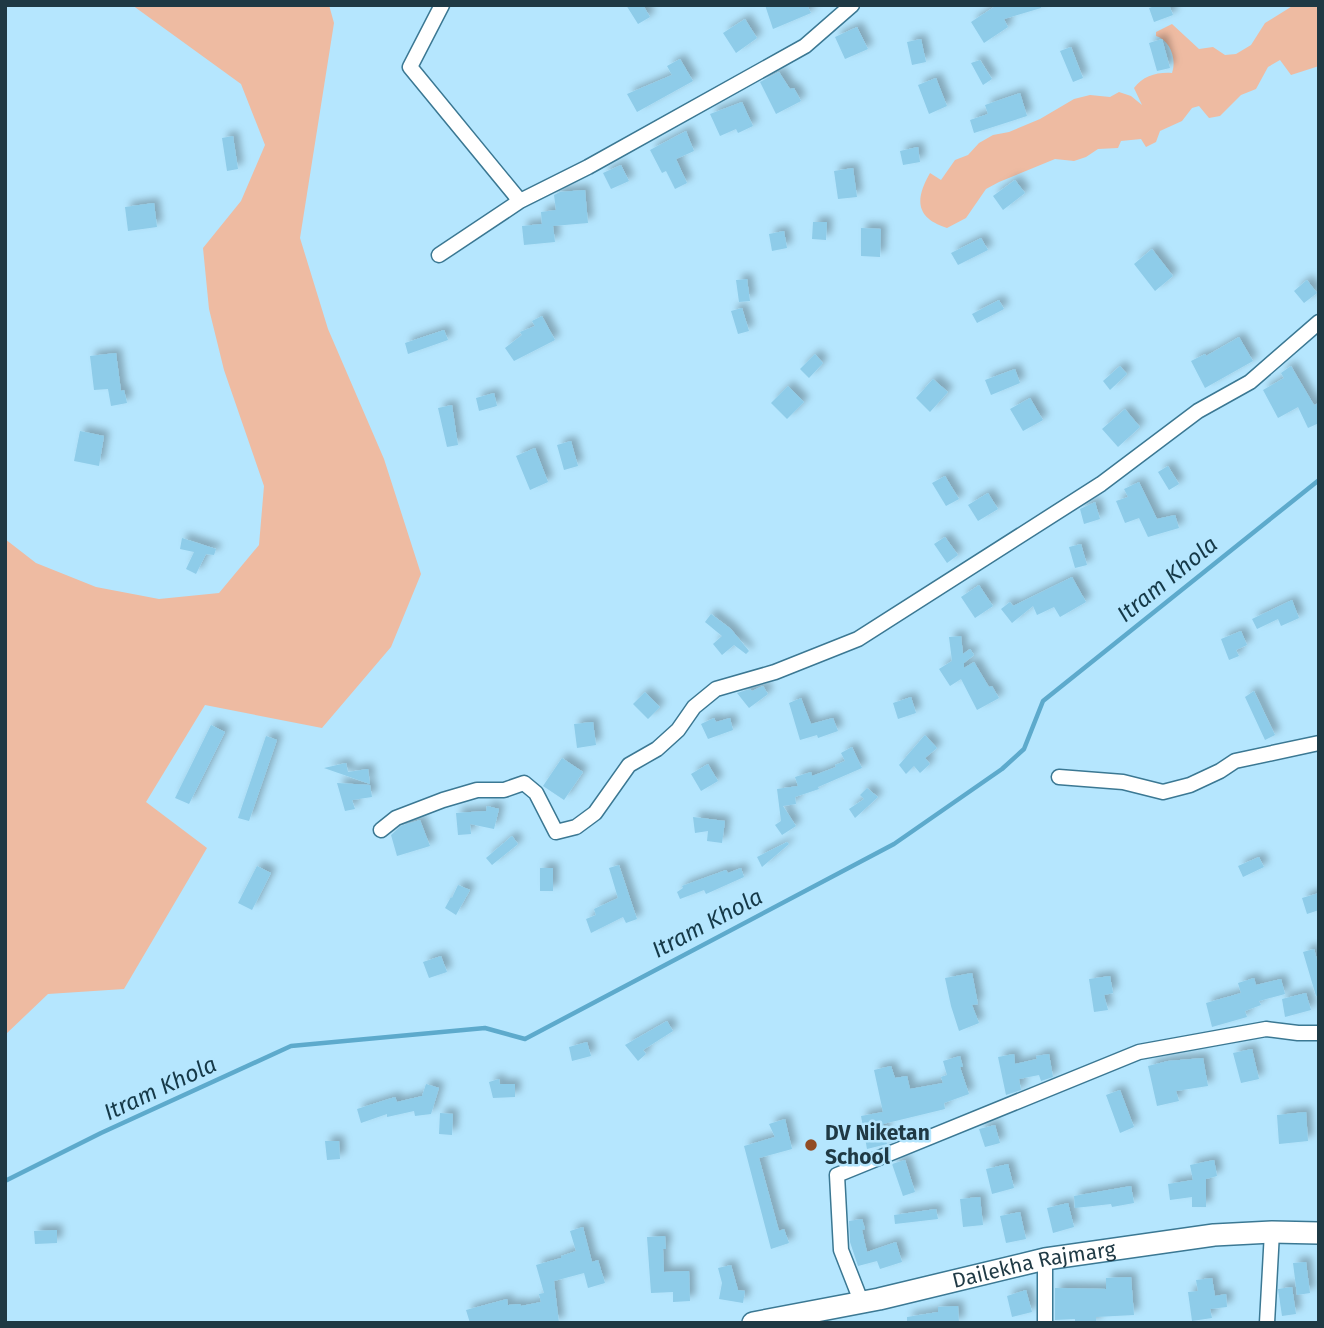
<svg xmlns="http://www.w3.org/2000/svg" width="1324" height="1328" viewBox="0 0 1324 1328" font-family="'Fira Sans',sans-serif">
<style>
.green{fill:#eebba2}
.lines{fill:none;stroke-linecap:round;stroke-linejoin:round}
.stream{stroke:#5daacc;stroke-width:4.5}
.building{fill:#8ecce9;filter:url(#shadow)}
.minor-casing{stroke:#3b7893;stroke-width:17}
.secondary-casing{stroke:#3b7893;stroke-width:24}
.minor{stroke:#fff;stroke-width:14}
.secondary{stroke:#fff;stroke-width:21}
.poi-dot{fill:#924c24;stroke:#b5e6fe;stroke-width:2.5}
.labels{text-anchor:middle;dominant-baseline:central;stroke-width:5;stroke-linejoin:round;paint-order:stroke}
.poi-label{font-size:21px;font-weight:bold;fill:#1f3944;stroke:#b5e6fe;text-anchor:start}
.street-label{font-size:21px;fill:#1f3944;stroke:#b5e6fe}
.water-label{font-size:23px;font-style:italic;fill:#153948;stroke:#b5e6fe}
</style>
<defs>
<filter id="shadow"><feDropShadow dx="5.5" dy="-5.5" stdDeviation="3.5" flood-color="#0004"/></filter>
</defs>
<rect width="100%" height="100%" fill="#b5e6fe"/>
<path class="green" d="M132 5H329L334 23 300 238 328 329 384 459 421 574 391 647 322 728 205 705 146 802 207 848 124 989 48 994 5 1035V539L36 563 96 587 159 599 219 593 259 545 264 486 224 370 209 309 203 248 241 201 265 145 241 84Z
M1294 5H1319V66L1291 75 1280 60 1268 67 1256 89 1241 95 1220 116 1209 118 1199 106 1192 108 1182 121 1160 131 1156 142 1146 147 1141 139 1121 141 1118 148 1098 149 1086 157 1074 161 1055 159 999 182 986 189 966 218 947 228C915 218 915 199 930 173L941 180 955 160 968 155 979 143 993 135 1009 132 1040 119 1074 99 1090 95 1110 97 1119 92 1131 96 1142 105 1134 88C1143 76 1157 72 1172 73 1177 59 1170 40 1156 36V32L1172 24 1199 49 1213 47 1225 55 1236 54 1251 45 1265 23Z"/>
<g class="lines">
<path class="stream" d="M5 1181 101 1133 291 1046 485 1028 525 1039 894 844 1002 769 1024 749 1043 701 1319 480"/>
</g>
<path class="building" d="M626 5H643L650 17 638 24Z
M765 5H807L811 13 773 29Z
M997 5H1041V8L1004 19 1008 27 984 43 971 22Z
M1158 5H1169L1173 15 1154 22 1149 8Z
M745 19 757 38 736 53 723 33Z
M857 27 868 49 845 59 835 37Z
M921 39 926 62 912 65 907 42Z
M1162 39 1170 68 1157 71 1149 43Z
M1071 47 1083 78 1073 82 1060 51Z
M680 59 693 81 637 112 627 94 672 75 667 66Z
M980 60 992 79 983 85 971 63Z
M779 72 790 89 794 88 801 101 776 114 760 82Z
M936 78 947 106 929 114 918 85Z
M1020 93 1027 116 974 133 970 120 988 114 985 105Z
M742 102 753 126 738 133 736 129 720 136 710 114Z
M686 131 694 151 676 159 687 183 675 189 666 171 662 173 650 150Z
M233 136 238 169 227 171 222 138Z
M918 147 920 162 903 165 900 151Z
M621 165 629 181 611 189 603 173Z
M853 168 857 197 838 199 834 171Z
M1015 180 1025 193 1003 210 993 196Z
M585 190 588 223 553 226 555 242 524 245 522 226 542 224 541 212 556 210 554 195 560 192Z
M154 203 157 227 128 231 125 207Z
M813 222H827L826 240 812 239Z
M861 228 881 229 880 257 861 256Z
M784 231 787 248 772 251 769 234Z
M981 238 988 250 958 265 951 253Z
M1152 249 1173 276 1155 291 1134 264Z
M747 279 750 301 739 302 736 280Z
M1307 280 1317 293 1304 303 1294 291Z
M999 300 1004 309 977 323 972 314Z
M742 308 749 331 738 334 731 311Z
M542 316 555 340 514 361 505 348 522 335 520 332 535 326 532 321Z
M444 330 448 340 408 354 405 343Z
M1239 337 1253 361 1205 388 1191 361 1205 354 1206 356Z
M116 353 121 391 124 390 127 403 111 406 108 389 94 390 90 356Z
M815 354 823 363 809 378 800 369Z
M1120 366 1127 374 1110 390 1103 381Z
M1291 366 1314 405 1319 403V423L1308 428 1298 407 1278 418 1263 390 1284 378 1281 373Z
M1015 369 1020 383 991 395 985 380Z
M933 379 948 392 930 412 916 398Z
M788 386 804 402 787 419 771 403Z
M494 393 497 406 479 411 476 398Z
M1030 398 1043 420 1023 431 1010 409Z
M452 405 458 445 447 447 438 408Z
M1125 409 1140 427 1118 447 1102 429Z
M80 431 104 436 99 466 74 461Z
M571 441 578 466 564 470 557 445Z
M535 448 548 482 530 490 516 456Z
M1168 466 1179 484 1169 490 1158 472Z
M945 476 959 499 946 506 932 483Z
M1139 482 1157 519 1175 515 1179 528 1148 537 1139 518 1125 523 1116 501 1128 497 1124 489Z
M988 493 998 509 978 521 968 505Z
M1095 502 1100 519 1084 524 1080 509Z
M945 537 958 555 947 563 934 544Z
M182 538 216 549 214 555 206 554 196 574 186 569 194 552 180 549Z
M1081 544 1087 565 1075 568 1069 547Z
M1072 577 1086 602 1060 617 1054 607 1037 615 1033 606 1012 623 1001 609 1010 602 1013 606Z
M979 585 993 606 975 618 961 597Z
M1292 600 1299 618 1281 626 1278 619 1257 629 1252 619Z
M711 614 731 629 749 651 746 654 734 645 722 655 713 644 722 636 705 622Z
M1241 631 1247 645 1236 650 1239 656 1229 660 1221 639Z
M961 636 963 654 970 649 974 655 964 663V668L974 662 989 687 992 686 999 698 977 710 961 679 950 686 939 669 952 661 949 637Z
M763 686 768 694 749 708 737 693 750 689 752 691Z
M1254 691 1275 735 1265 740 1245 697Z
M645 692 660 707 648 719 633 704Z
M911 697 916 713 898 719 893 703Z
M801 698 811 724 833 718 838 731 818 738 817 735 800 740 789 703Z
M714 718 716 722 730 718 733 730 708 739 701 724Z
M593 722 596 745 577 748 574 724Z
M211 725 225 732 189 804 175 798Z
M925 735 937 748 925 758 930 764 920 773 914 766 906 774 899 765Z
M266 736 277 740 249 821 238 818Z
M852 747 862 768 818 787 819 789 795 797 796 804 783 806 796 826 782 835 775 825 781 821 777 789 798 786 795 777 811 772 812 776 836 767 835 765 845 761 841 753Z
M562 758 583 772 564 800 543 786Z
M346 763 348 772 368 769 370 784 324 768Z
M708 764 718 781 701 791 691 774Z
M337 783 370 785 372 797 352 800 355 809 345 811Z
M867 788 878 797 855 818 849 809 864 799 860 795Z
M487 806 499 809 494 829 470 824 471 834 458 835 456 813 486 811Z
M693 817 725 821 722 843 707 841 708 831 695 833Z
M420 820 430 846 397 856 391 835 401 826Z
M512 836 518 844 492 865 486 858Z
M787 842 789 844 762 867 757 857Z
M1259 857 1264 867 1243 877 1238 866Z
M619 865 637 919 626 923 623 917 591 933 586 919 596 915 594 909 618 898 609 868Z
M257 866 271 873 252 910 238 903Z
M540 868H553V891H540Z
M741 868 744 877 706 894 704 890 680 899 677 892 683 888 682 886 726 870 728 873Z
M458 885 470 890 456 915 445 908 451 897 452 898Z
M1319 893V910L1307 914 1302 898Z
M1314 949 1319 966V995L1316 996 1303 952Z
M441 956 447 972 429 978 423 962Z
M972 973 978 1004 972 1005 979 1023 959 1031 951 1006 945 978Z
M1110 976 1113 993 1104 995 1108 1010 1094 1012 1089 979Z
M1254 978 1256 985 1281 979 1285 994 1259 1001 1261 1005 1245 1011 1247 1017 1212 1027 1206 1003 1241 993 1238 983Z
M1306 993 1311 1010 1285 1017 1282 999Z
M667 1021 673 1031 643 1050 646 1054 638 1061 625 1045Z
M587 1042 591 1056 572 1061 569 1047Z
M1252 1049 1259 1079 1241 1083 1233 1053Z
M1014 1054 1015 1064 1037 1059 1036 1056 1049 1054 1053 1077 1041 1081 1039 1075 1019 1079 1021 1090 1006 1095 998 1057Z
M960 1056 963 1067H960L969 1094 944 1103 945 1109 883 1124 887 1144 867 1149 861 1116 883 1112 874 1070 891 1066 895 1078 907 1076 910 1089 943 1083 941 1077 947 1075 943 1061Z
M1203 1058 1208 1086 1176 1091 1179 1101 1157 1106 1148 1066 1168 1061Z
M499 1079 500 1084H515V1097L493 1098 489 1082Z
M426 1084 439 1088 431 1114 415 1116 414 1111 387 1117V1114L361 1123 357 1109 395 1097 397 1102 422 1096Z
M1120 1090 1134 1127 1120 1133 1106 1095Z
M1306 1112 1308 1141 1279 1144 1277 1115Z
M440 1113 453 1114 452 1135 439 1134Z
M785 1119 792 1149 759 1158 779 1231 784 1229 789 1243 771 1249 744 1146 775 1137 769 1124Z
M995 1125 1000 1143 985 1147 979 1129Z
M325 1141H339L340 1159 327 1160Z
M905 1160 915 1192 903 1196 892 1164Z
M1214 1160 1217 1176 1206 1179V1207H1192V1197L1170 1200 1168 1184 1193 1180 1190 1165Z
M1008 1164 1014 1188 992 1194 986 1169Z
M1131 1186 1134 1203 1112 1207 1111 1204 1075 1208 1074 1196Z
M980 1197 983 1225 963 1227 960 1199Z
M1068 1203 1074 1227 1053 1233 1047 1208Z
M936 1209 938 1219 895 1224 894 1215Z
M1020 1212 1026 1239 1006 1243 1000 1216Z
M862 1219 865 1229 862 1230 867 1252 896 1242 902 1262 880 1269 877 1261 858 1266 850 1242 849 1221Z
M583 1227 592 1262 598 1260 605 1283 588 1288 584 1273 554 1281 559 1323H470L466 1310 507 1299 508 1305 520 1304 521 1306 541 1302 539 1294 544 1293 536 1265 561 1258V1256L576 1251 570 1231Z
M57 1230V1243L35 1244 34 1231Z
M665 1236 666 1249H663L664 1272 689 1271 690 1301 673 1302V1292L651 1293 647 1237Z
M1306 1262 1310 1293 1297 1295 1293 1263Z
M731 1265 738 1290 745 1291 743 1303 719 1299 722 1283 718 1268Z
M1131 1277 1134 1315 1096 1317V1323H1075V1319L1055 1320V1288L1106 1289V1278Z
M1212 1278 1215 1296 1226 1294 1227 1307 1210 1309 1212 1318 1192 1321 1188 1292 1198 1291 1196 1280Z
M1292 1287 1296 1314 1282 1316 1278 1289Z
M1026 1290 1032 1312 1012 1317 1007 1296Z
M958 1306 959 1323H907V1317L938 1312V1307Z"/>
<g class="lines">
<defs>
<path id="minor" d="M442 5 410 67 520 201
M439 255 520 201 588 167 805 46 852 5
M1059 777 1123 782 1163 792 1190 785 1220 771 1235 761 1319 743
M381 830 396 818 443 800 477 790H504L524 783 536 793 556 832 576 827 595 813 629 765 657 749 678 730 694 707 716 689 775 672 858 639 1101 484 1198 411 1250 382 1319 322
M1045 1259V1323
M861 1301 841 1250 837 1175 1139 1052 1266 1029 1298 1033H1319
M1267 1323 1272 1232"/>
<g id="secondary">
<path id="s1" d="M753 1323 879 1299 1045 1259 1214 1235 1272 1232 1319 1233"/>
</g>
</defs>
<use href="#minor" class="minor-casing"/>
<use href="#secondary" class="secondary-casing"/>
<use href="#minor" class="minor"/>
<use href="#secondary" class="secondary"/>
</g>
<circle class="poi-dot" cx="811" cy="1145" r="7"/>
<g class="labels">
<g class="poi-label">
<text x="825" y="1133">DV Niketan<tspan x="825" dy="24">School</tspan></text>
</g>
<g class="street-label">
<text stroke="none"><textPath href="#s1" startOffset="287">Dailekha Rajmarg</textPath></text>
</g>
<g class="water-label">
<text transform="translate(1167 579) rotate(-39)">Itram Khola</text>
<text transform="translate(707 923) rotate(-28)">Itram Khola</text>
<text transform="translate(160 1088) rotate(-25)">Itram Khola</text>
</g>
</g>
<rect width="1324" height="1328" fill="none" stroke="#1f3944" stroke-width="14"/>
</svg>
